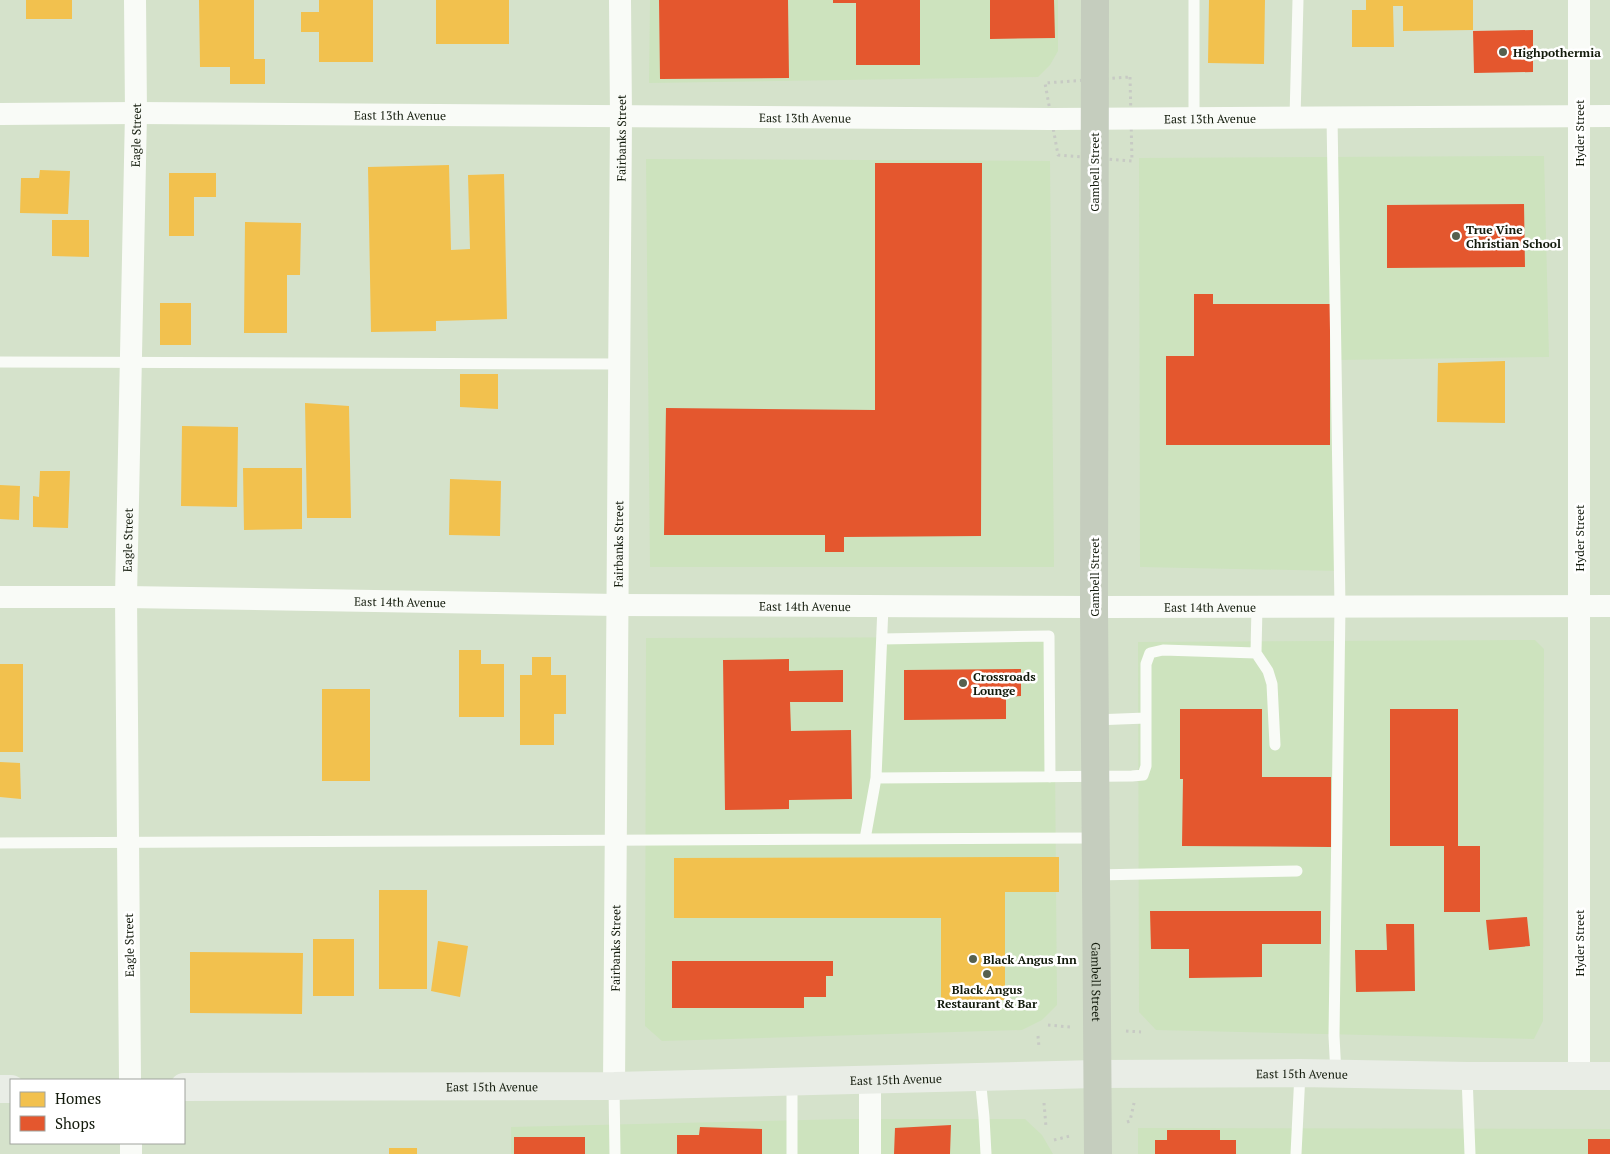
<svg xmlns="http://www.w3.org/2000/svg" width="1610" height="1154" viewBox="0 0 1610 1154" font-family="'PT Serif',serif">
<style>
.built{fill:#cde3be}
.homes{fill:#f2c14e}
.shops{fill:#e4572e}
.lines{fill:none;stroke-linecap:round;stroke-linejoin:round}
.path{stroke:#c7cac4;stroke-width:3;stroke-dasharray:2.5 4;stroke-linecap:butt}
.lane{stroke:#f9fbf7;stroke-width:11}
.street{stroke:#f9fbf7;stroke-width:22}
.secondary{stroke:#e9ede6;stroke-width:28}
.highway{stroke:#c5cdbe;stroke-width:28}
.poi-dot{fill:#56604e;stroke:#fff;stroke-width:2}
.labels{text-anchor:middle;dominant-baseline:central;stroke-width:5;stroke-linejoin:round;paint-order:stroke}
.poi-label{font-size:12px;font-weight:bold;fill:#121a0b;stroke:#fff;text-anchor:start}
.street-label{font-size:12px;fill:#121a0b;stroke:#fff}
</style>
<rect width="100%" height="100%" fill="#d5e2cb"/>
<path class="built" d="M650 0H1058V51L1050 65 1038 77 649 83Z
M1544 156 1549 357 1336 360 1340 571 1140 567 1139 158Z
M646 159 1050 161 1054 567H650Z
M1054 637 1057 1005 1042 1020 1022 1030 662 1041 645 1026 646 638Z
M1535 640 1544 649 1543 1021 1534 1039 1156 1030 1139 1012 1138 642Z
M847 1119H1025L1042 1135 1053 1154H511V1127Z
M1138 1128 1610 1129V1154H1138Z"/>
<path class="homes" d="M26 0H72V19H26Z
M199 0H254V59H265V84H230V67H200Z
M319 0H373V62H319V32H301V12H319Z
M436 0H509V44H436Z
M1209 0H1265L1264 64 1208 63Z
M1366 0H1473V30L1403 31V6H1393L1394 47H1352V10H1366Z
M449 165 451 250 470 249 468 175 504 174 507 319 436 321V331L371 332 368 167Z
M40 170 70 171 68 214 20 213 21 178H39Z
M169 173H216V197H194V236H169Z
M52 220H89V257L52 256Z
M245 222 301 223 300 275H287V333H244Z
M160 303H191V345H160Z
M1505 361V423L1437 422 1438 363Z
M460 374H498V409L460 407Z
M305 403 349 406 351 518H307Z
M182 426 238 427 237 507 181 506Z
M243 468H302V529L244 530Z
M40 471H70L68 528 33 527V496L39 497Z
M450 479 501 481 500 536 449 535Z
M0 485 20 486 19 520 0 519Z
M459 650H481V664H504V717H459Z
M532 657H551V675H566V714H554V745H520V675H532Z
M0 664H23V752H0Z
M322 689H370V781H322Z
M0 762 20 763 21 799 0 797Z
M1059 857V892H1005V1000L941 1001V918H674V858Z
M379 890H427V989H379Z
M313 939H354V996H313Z
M438 941 468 946 460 997 431 991Z
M190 952 303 953 302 1014 190 1013Z
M389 1148H417V1154H389Z"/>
<path class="shops" d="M659 0H788L789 78 660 79Z
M833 0H920V65H856V3H833Z
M990 0H1054L1055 38 990 39Z
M1533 30V72L1474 73 1473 31Z
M875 163H982L981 536 844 537V552H825V535H664L666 408 875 410Z
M1524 204 1525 267 1387 268V205Z
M1194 294H1213V304H1330V445H1166V356H1194Z
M789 659V671L843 670V702H790L791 731 851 730 852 799 789 800V809L725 810 723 660Z
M1021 669V696L1006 697V719L904 720V670Z
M1180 709H1262V777H1331V847L1182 846 1183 779H1180Z
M1390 709H1458V846H1480V912H1444V846H1390Z
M1150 911H1321V944H1262V977L1189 978V949H1151Z
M1527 917 1530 946 1489 950 1486 920Z
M1386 924H1414L1415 991 1356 992 1355 950H1387Z
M672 961H833V976H826V997H804V1008H672Z
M951 1125 950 1154H894L895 1128Z
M700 1127 762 1129V1154H677V1135H699Z
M1167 1130H1220V1140H1236V1154H1155V1140H1167Z
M514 1137H585V1154H514Z
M1588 1139H1610V1154H1588Z"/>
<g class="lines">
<path class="path" d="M1130 77 1132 161 1058 155 1045 83Z
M1048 1025 1070 1027
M1126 1031 1141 1032
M1038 1036 1039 1047
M1044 1103 1046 1127
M1127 1122 1130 1121 1134 1103
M1054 1140 1070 1136"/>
<path class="lane" d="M1194 0V118
M1332 117 1340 606 1334 1036 1336 1075
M1295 118 1298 0
M0 362 619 364
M883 606 876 778 1132 776 1143 775 1146 766V664L1150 653 1163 650 1256 653 1257 606
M882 639 1049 636 1050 777
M1256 653 1268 671 1272 684 1275 745
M1094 720 1146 718
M865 839 876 778
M0 843 1095 838
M1095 875 1297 871
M1467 1076 1470 1154
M980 1077 984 1117 986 1154
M614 1086 615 1154
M792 1154V1081
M1296 1154 1300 1073"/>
<g class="street">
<path id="s1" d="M0 114 136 113 1051 119 1610 116"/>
<path id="s2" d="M0 597H126L617 605 1094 607 1610 606"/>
<path d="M1579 1076V0"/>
<path d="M870 1079V1154"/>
<path id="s3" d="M130 1080 126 597 136 113 135 0"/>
<path id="s4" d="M614 1086 621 117 620 0"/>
<path d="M131 1143V1154"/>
</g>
<g class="secondary">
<path id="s5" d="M184 1087 614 1086 1096 1074 1300 1073 1467 1076H1610"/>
<path d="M0 1089H11"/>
</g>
<path class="highway" id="s6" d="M1095 0 1094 607 1098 1154"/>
</g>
<g class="poi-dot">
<circle cx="1503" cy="52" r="5"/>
<circle cx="1456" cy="236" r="5"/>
<circle cx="963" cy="683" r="5"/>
<circle cx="973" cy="959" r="5"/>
<circle cx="987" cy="974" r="5"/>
</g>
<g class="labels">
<g class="poi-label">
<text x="1513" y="52">Highpothermia</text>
<text x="1466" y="229">True Vine<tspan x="1466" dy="14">Christian School</tspan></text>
<text x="973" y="676">Crossroads<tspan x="973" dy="14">Lounge</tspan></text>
<text x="983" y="959">Black Angus Inn</text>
<text x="987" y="989" text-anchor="middle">Black Angus<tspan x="987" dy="14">Restaurant &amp; Bar</tspan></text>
</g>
<g class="street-label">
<text stroke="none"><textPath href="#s1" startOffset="400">East 13th Avenue</textPath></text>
<text stroke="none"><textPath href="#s1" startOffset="805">East 13th Avenue</textPath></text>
<text stroke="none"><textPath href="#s1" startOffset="1210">East 13th Avenue</textPath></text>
<text transform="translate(1579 133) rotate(-90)">Hyder Street</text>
<text stroke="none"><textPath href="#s3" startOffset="945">Eagle Street</textPath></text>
<text stroke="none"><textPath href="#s4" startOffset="948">Fairbanks Street</textPath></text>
<text transform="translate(1094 172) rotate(-90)">Gambell Street</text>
<text transform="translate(1579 538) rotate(-90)">Hyder Street</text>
<text stroke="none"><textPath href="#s3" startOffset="540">Eagle Street</textPath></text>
<text stroke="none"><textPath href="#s4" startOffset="542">Fairbanks Street</textPath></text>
<text transform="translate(1094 577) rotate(-90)">Gambell Street</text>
<text stroke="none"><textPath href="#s2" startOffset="400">East 14th Avenue</textPath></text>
<text stroke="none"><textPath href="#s2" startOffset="805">East 14th Avenue</textPath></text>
<text stroke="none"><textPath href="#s2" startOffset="1210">East 14th Avenue</textPath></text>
<text transform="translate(1579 943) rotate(-90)">Hyder Street</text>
<text transform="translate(129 945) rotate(-91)">Eagle Street</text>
<text stroke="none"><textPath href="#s4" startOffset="138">Fairbanks Street</textPath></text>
<text stroke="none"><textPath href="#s6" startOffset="982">Gambell Street</textPath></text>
<text stroke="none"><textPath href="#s5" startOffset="1118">East 15th Avenue</textPath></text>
<text stroke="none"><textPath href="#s5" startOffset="712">East 15th Avenue</textPath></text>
<text stroke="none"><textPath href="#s5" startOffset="308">East 15th Avenue</textPath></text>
</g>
</g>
<rect x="10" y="1079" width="175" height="65" fill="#ffffff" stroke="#a0a39d"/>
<rect x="20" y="1092" width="25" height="15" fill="#f2c14e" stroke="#a0a39d"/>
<text x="55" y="1104" font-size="15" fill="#121a0b">Homes</text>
<rect x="20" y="1116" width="25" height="15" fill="#e4572e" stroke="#a0a39d"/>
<text x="55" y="1129" font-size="15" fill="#121a0b">Shops</text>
</svg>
